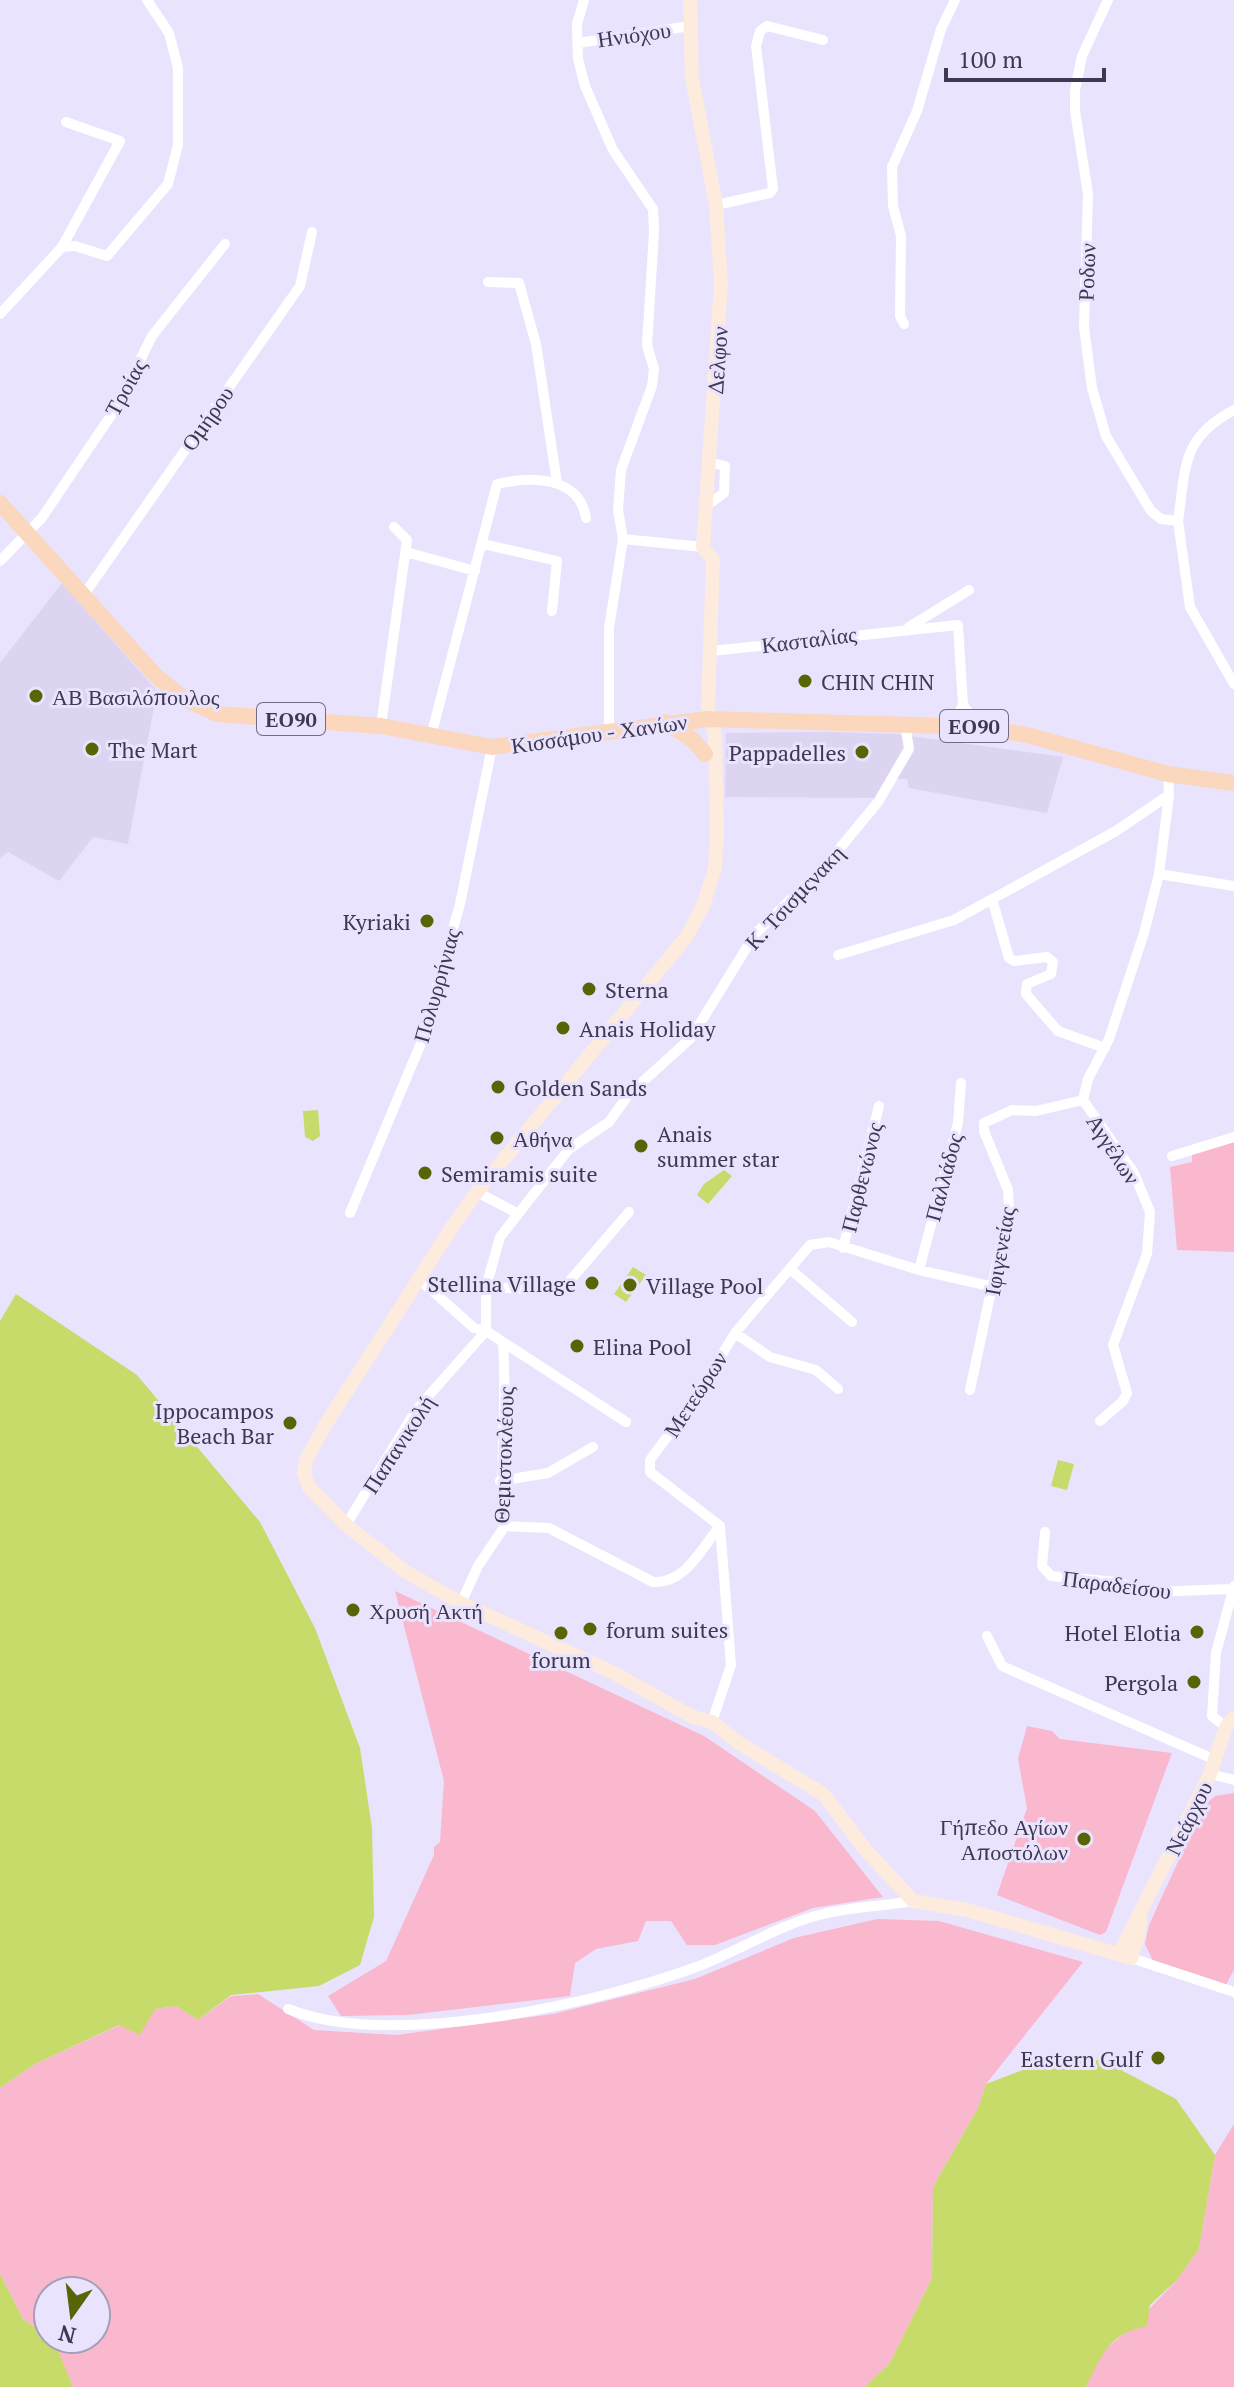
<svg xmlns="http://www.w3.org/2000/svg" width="1234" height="2387" viewBox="0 0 1234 2387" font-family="'PT Serif',serif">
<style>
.built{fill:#dcd4f1}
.green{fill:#f9b8cd}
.water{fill:#c7db6b}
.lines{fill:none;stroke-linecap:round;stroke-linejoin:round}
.street{stroke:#fff;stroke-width:10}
.secondary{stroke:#fdebde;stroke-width:14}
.primary{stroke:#fad7bd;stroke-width:16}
.poi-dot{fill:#586406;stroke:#eae3fe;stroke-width:3}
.labels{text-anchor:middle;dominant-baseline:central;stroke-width:6;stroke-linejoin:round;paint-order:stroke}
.shield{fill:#eae3fe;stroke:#726b86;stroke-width:2}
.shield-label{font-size:20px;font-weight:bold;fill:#3f3852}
.street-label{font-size:22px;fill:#3f3852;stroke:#eae3fe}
.poi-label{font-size:22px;fill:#3f3852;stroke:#eae3fe;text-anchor:start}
</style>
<rect width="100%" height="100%" fill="#eae3fe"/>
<path class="built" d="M62 583 157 691 128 844 93 837 59 881 8 852 0 858V663Z
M831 732 895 734 1063 757 1047 813 909 788 907 779H892L877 798 725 797 726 733Z"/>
<path class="green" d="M1234 1137V1252L1177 1250 1170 1167 1192 1162V1150Z
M395 1591 704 1736 815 1811 883 1897 813 1908 715 1945H687L671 1921H646L638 1941 596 1949 575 1963 570 1996 408 2015 341 2016 328 1996 386 1961 434 1855V1847L440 1842 444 1781Z
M1027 1726 1052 1731 1060 1739 1172 1753 1106 1932 1100 1935 997 1895 1027 1808 1018 1759Z
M1234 1793V1970L1226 1985 1153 1961 1145 1944 1149 1925 1203 1807 1215 1796Z
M877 1919 939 1921 1083 1962 986 2084 979 2106 933 2187 932 2278 890 2363 865 2387H73L52 2339H96V2291H48V2336L23 2319 0 2274V2088L35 2064 155 2009 176 2006 198 2020 231 1996 258 1994 314 2030 396 2035 553 2014 695 1979 794 1938Z
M1234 2124V2387H1086L1100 2353 1130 2329 1177 2280 1199 2249 1215 2155Z"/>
<path class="water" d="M318 1110 320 1136 313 1141 305 1137 303 1111Z
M724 1170 732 1176 708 1204 697 1195 704 1184Z
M633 1267 646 1275 626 1302 614 1294Z
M16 1294 137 1375 260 1522 315 1628 360 1748 372 1828 374 1917 360 1965 319 1986 231 1995 198 2020 176 2006 155 2009 140 2035 119 2025 35 2064 0 2088V1321Z
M1058 1460 1074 1464 1067 1490 1051 1486Z
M1061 2055 1104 2061 1176 2099 1215 2155 1199 2249 1177 2280 1150 2305 1147 2326C1107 2334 1102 2356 1086 2387H865L890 2363 932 2278 933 2187 979 2106 986 2084Z
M0 2274 23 2319 54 2340 73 2387H0Z"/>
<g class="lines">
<path class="street" d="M584 0 577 24 578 59 585 86 613 150 653 209 654 232 647 345 654 369 652 386 621 470 618 510 623 539 609 628V730
M1108 0 1082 56 1075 90V111L1088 194 1084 327 1092 388 1106 436 1151 511 1161 519 1178 521C1186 467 1181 438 1234 410
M578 43 690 26
M716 205 770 193 773 189 756 46 760 31 767 26 823 40
M62 247 75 246 107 256 168 184 178 145V68L169 33 147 0
M488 282 519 283 536 344 557 483
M0 314 62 247 120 141 66 122
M904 324 900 316 901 236 893 206 892 167 917 111 941 29 955 0
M706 506 724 493 725 466 709 462
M1178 521 1190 607 1234 684
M623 539 703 547
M483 544 557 561 552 611
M406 552 475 571
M0 561 41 519 118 405 152 336 225 244
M83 596 300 286 312 232
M909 627 969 590
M711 651 958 625 963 705 952 726
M963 705 979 727
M381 726 407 540 394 527
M431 736 497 484C532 476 579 476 586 518
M1159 874 1234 886
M992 899 1009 958 1014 961 1047 957 1053 962 1051 974 1027 984 1026 994 1058 1031 1105 1048
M838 955 954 920 1116 831 1169 795
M1172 1156 1234 1137
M477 1192 517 1213
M350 1213 421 1043 460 904 492 747
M843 1248 879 1106
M790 1269 852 1322
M919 1270 958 1123 961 1083
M419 1279 474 1328 486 1331 626 1422
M486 1287 527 1289 567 1284 629 1212
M486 1331V1287L500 1237 569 1149 609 1122 629 1094 691 1038 755 934 826 865 878 802 909 749 905 724
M735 1333 770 1357 816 1370 838 1389
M970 1390 1009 1206 1008 1190 984 1131V1123L1012 1110 1036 1111 1083 1100
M1100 1421 1123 1401 1127 1393 1113 1345 1147 1254 1150 1212 1134 1173 1083 1100 1088 1079 1109 1039 1144 933 1159 874 1169 795 1168 774
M500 1481 548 1473 593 1447
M346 1525 416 1410 486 1331
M505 1526 549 1528 653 1582C685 1584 701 1549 720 1526
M1045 1532 1042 1566 1051 1576 1117 1582 1148 1592 1231 1589
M461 1603 478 1566 505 1526C498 1465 508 1405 503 1343
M987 1636 1002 1666 1213 1759
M712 1722 731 1665 720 1526 650 1472V1460L693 1402 735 1333 810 1245 829 1242 919 1270 994 1287
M1226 1727 1212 1716 1216 1653 1234 1586
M1210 1774 1234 1780
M1131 1958 1234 1992
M288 2009C390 2050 597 2004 699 1966 740 1950 781 1924 823 1914 852 1907 884 1906 913 1901"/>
<path class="secondary" d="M690 0 692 78 716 205 721 284 703 547 713 560 708 708 715 736 717 835 715 868 703 906 687 936 477 1192 454 1224 324 1427 306 1460 304 1473 309 1487 346 1525 406 1572 461 1603 614 1673 693 1717 712 1722 739 1743 823 1794 865 1849 913 1901 967 1910 1131 1958 1139 1933 1140 1918
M1119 1954 1210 1774 1226 1727 1234 1718"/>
<path class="primary" d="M0 503 156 676 183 698 217 714 381 726 492 747 708 719 979 727 1027 735 1168 774 1234 783
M666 722 693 740 705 754"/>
</g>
<g class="poi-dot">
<circle cx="805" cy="681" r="8"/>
<circle cx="36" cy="696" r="8"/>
<circle cx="92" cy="749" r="8"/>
<circle cx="862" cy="752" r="8"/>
<circle cx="427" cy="921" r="8"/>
<circle cx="589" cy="989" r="8"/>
<circle cx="563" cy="1028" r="8"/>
<circle cx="498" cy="1087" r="8"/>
<circle cx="497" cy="1138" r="8"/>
<circle cx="641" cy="1146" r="8"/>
<circle cx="425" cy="1173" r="8"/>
<circle cx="592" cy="1283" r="8"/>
<circle cx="630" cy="1285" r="8"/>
<circle cx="577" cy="1346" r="8"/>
<circle cx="290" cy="1423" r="8"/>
<circle cx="353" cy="1610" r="8"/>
<circle cx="590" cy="1629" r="8"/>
<circle cx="1197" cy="1632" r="8"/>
<circle cx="561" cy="1633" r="8"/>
<circle cx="1194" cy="1682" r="8"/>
<circle cx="1084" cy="1839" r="8"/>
<circle cx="1158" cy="2058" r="8"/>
</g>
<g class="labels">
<g class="shield">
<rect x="257" y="703" width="68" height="32" rx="6"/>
<rect x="940" y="710" width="68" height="32" rx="6"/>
</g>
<g class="shield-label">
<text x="291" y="719">ΕΟ90</text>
<text x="974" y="726">ΕΟ90</text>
</g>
<g class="street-label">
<text transform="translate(634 34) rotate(-8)">Ηνιόχου</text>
<text transform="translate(1086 272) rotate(-88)">Ροδων</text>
<text transform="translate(717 360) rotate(-86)">Δελφον</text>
<text transform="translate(125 387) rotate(-61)">Τροίας</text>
<text transform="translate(207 418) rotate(-55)">Ομήρου</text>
<text transform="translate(809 639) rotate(-7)">Κασταλίας</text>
<text transform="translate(599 733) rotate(-8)">Κισσάμου - Χανίων</text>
<text transform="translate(794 897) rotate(-47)">Κ. Τσισμςνακη</text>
<text transform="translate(436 985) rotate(-74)">Πολυρρήνιας</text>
<text transform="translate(1114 1149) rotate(57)">Αγγέλων</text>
<text transform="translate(861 1177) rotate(-76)">Παρθενώνος</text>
<text transform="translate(943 1177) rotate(-75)">Παλλάδος</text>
<text transform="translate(999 1251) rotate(-80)">Ιφιγενείας</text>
<text transform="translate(695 1394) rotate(-57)">Μετεώρων</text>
<text transform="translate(398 1444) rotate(-57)">Παπανικολή</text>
<text transform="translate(503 1455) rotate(-88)">Θεμιστοκλέους</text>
<text transform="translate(1117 1584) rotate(7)">Παραδείσου</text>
<text transform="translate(1188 1818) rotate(-64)">Νεάρχου</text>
</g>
<g class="poi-label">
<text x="821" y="681">CHIN CHIN</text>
<text x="52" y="696">ΑΒ Βασιλόπουλος</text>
<text x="108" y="749">The Mart</text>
<text x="846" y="752" text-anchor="end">Pappadelles</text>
<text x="411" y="921" text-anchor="end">Kyriaki</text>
<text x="605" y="989">Sterna</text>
<text x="579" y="1028">Anais Holiday</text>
<text x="514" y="1087">Golden Sands</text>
<text x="657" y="1133">Anais<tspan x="657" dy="25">summer star</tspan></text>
<text x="513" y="1138">Αθήνα</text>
<text x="441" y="1173">Semiramis suite</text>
<text x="576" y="1283" text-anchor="end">Stellina Village</text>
<text x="646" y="1285">Village Pool</text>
<text x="593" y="1346">Elina Pool</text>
<text x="274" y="1410" text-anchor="end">Ippocampos<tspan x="274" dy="25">Beach Bar</tspan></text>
<text x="369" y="1610">Χρυσή Ακτή</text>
<text x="606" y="1629">forum suites</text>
<text x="1181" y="1632" text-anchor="end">Hotel Elotia</text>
<text x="561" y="1659" text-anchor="middle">forum</text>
<text x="1178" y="1682" text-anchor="end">Pergola</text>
<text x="1068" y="1826" text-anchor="end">Γήπεδο Αγίων<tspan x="1068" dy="25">Αποστόλων</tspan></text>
<text x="1142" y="2058" text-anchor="end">Eastern Gulf</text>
</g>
</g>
<g transform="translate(72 2315) rotate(194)"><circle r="38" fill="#eae3fe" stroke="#a69fb9" stroke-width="2"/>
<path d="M0-6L14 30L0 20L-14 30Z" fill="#586406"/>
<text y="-12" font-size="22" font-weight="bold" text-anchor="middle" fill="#3f3852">N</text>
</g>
<path d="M946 68v12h158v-12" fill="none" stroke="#3f3852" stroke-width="4"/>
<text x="958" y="68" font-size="24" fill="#3f3852" stroke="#eae3fe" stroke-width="6" paint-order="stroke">100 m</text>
</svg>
